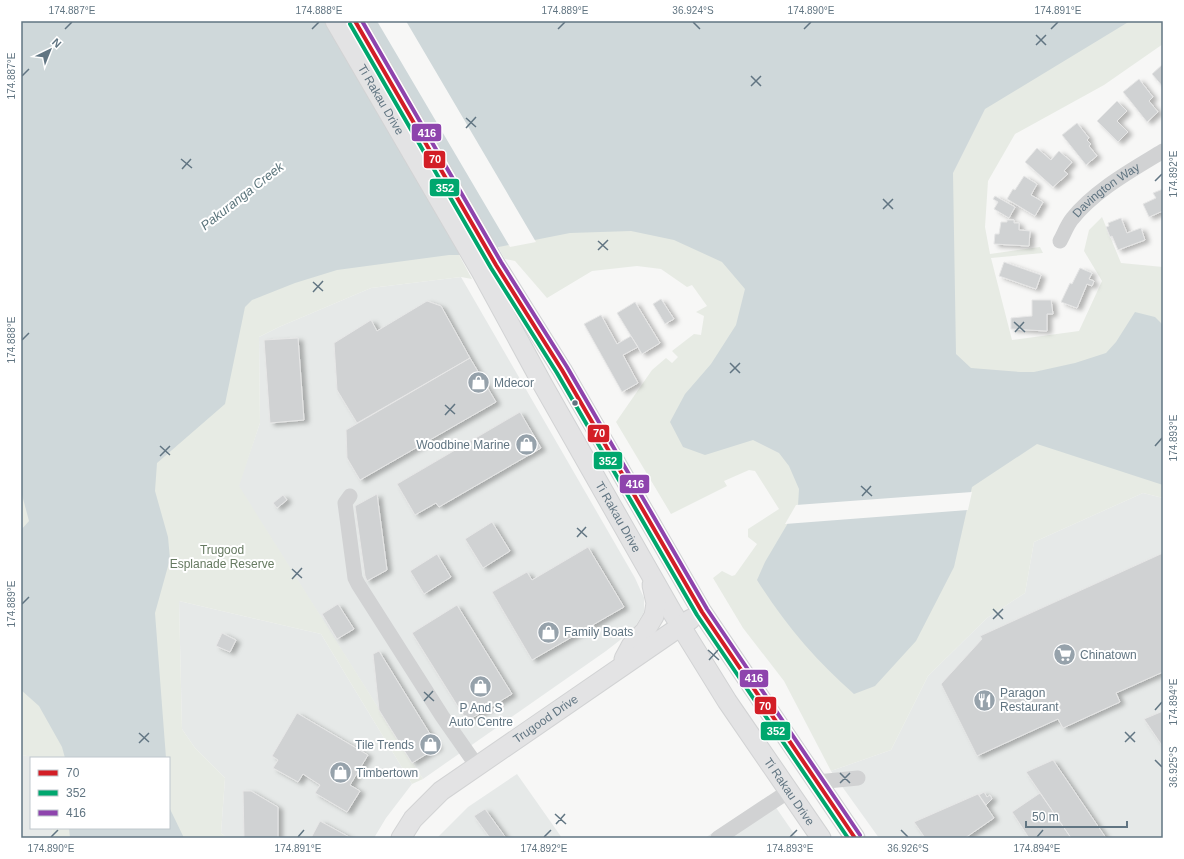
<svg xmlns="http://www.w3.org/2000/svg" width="1184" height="859" viewBox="0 0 1184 859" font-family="Helvetica,sans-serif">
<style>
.built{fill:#e6e9e8}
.green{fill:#e7ebe4}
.water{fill:#cfd8da}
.pier{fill:#f7f7f6}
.building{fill:#d0d2d3;stroke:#e6e6e6;filter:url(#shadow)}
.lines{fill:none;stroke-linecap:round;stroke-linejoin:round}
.major-casing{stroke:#d2d3d4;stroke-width:21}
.minor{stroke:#d1d2d3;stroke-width:15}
.major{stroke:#e3e3e4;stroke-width:19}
.bus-1-casing{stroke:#fff;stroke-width:7}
.bus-2-casing{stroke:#fff;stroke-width:7}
.bus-3-casing{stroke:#fff;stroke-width:7}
.bus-1{stroke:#d31e26;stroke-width:4}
.bus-2{stroke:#00a76e;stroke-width:4}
.bus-3{stroke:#8e44ad;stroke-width:4}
.ticks{fill:none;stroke:#617582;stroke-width:1.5}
.bus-dot{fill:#617582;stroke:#fff;stroke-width:1.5}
.labels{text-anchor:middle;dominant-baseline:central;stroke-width:4;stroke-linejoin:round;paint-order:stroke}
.street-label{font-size:12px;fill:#617582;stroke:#fff}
.poi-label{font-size:12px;fill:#617582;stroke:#fff;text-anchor:start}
.park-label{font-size:12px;fill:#667a61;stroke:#fff}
.water-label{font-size:13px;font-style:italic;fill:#5c757c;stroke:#fff}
.line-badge{stroke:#fff;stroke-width:1.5}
.badge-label{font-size:11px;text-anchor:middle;font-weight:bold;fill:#fff}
.neatline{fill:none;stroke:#617582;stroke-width:1.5}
.ticks-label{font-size:10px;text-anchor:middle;fill:#617582}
</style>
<defs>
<filter id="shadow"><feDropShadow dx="4.5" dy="2.5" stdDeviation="2" flood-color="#0004"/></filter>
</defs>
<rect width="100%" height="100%" fill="#f7f7f6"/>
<path class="built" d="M461 277 635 578 644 598V612L633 630 606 651 423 779 238 486 260 423 259 337 279 327 371 288Z
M1143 493 1163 498V838H879L831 771 891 750 928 676 987 618 1025 593 1034 542Z
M179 601 321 634 412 784 386 818 374 838H227L221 833 225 778 195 748 182 729Z
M21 755 40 757V758H31V828H53L51 838H21Z
M517 774 562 838H437L468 807Z
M768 796 797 838H705Z"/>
<path class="green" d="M497 21H1163V44L1104 85 1015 134 988 181 985 227 990 254 1040 247 1043 253 991 258 1012 340 1079 331 1102 281 1084 251 1089 230 1102 217 1121 263 1163 267V498L1143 493 1034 542 1025 593 987 618 928 676 891 750 831 771 784 681 743 628 713 578 722 571 732 576 735 575 757 544 748 537V529L779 509 755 471 749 470 724 481 727 486 671 514 616 422 652 370 666 358 672 363 678 357 672 351 694 334 701 335 704 316 696 312 707 306 692 285 687 287 661 269 637 266 592 271 547 298 515 261 505 259 498 247 459 255 472 279 461 277 371 288 279 327 259 337 260 423 239 486 423 779 412 784 321 634 179 601 182 729 195 748 225 778 221 833 227 838H51L53 828H169V758H40L21 755V270Z"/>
<path class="water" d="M21 21H1130L985 109 953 173 956 354 971 368 1020 372H1034L1075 363 1106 353 1116 342 1135 312 1155 317 1163 325V485L1037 444 972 487 954 567 916 641 875 686 854 694C816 661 784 623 757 580L765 562 798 506 799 489 789 466 779 453 753 440 705 455 683 447 670 422 685 394 711 364 736 325 745 289 722 262 674 240 631 231 570 233 458 255H449L337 270 295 283 252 300 245 307 225 404 157 463 155 491 168 537 170 559 155 613 166 758H65L62 747 39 706 21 690V530L29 521 21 491Z
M169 798 170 809 184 838H70L69 828H169Z"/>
<path class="pier" d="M377 21H406L536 242 510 247Z
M972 492 968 510 785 524 796 505Z"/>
<path class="building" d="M1163 64V87L1152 74Z
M1139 79 1153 97 1149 101 1158 112 1147 122 1123 92Z
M1117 101 1127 111 1117 121 1128 132 1118 142 1097 121Z
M1077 123 1089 138 1087 140 1091 144 1089 146 1097 156 1086 165 1062 135Z
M1037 148 1051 160 1059 151 1072 162 1064 171 1068 174 1053 187 1025 162Z
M1024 176 1037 184 1031 195 1043 202 1035 216 1007 199 1013 189 1015 190Z
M1163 189V211L1149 217 1143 204 1156 198 1153 193Z
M995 196 1015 207 1009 218 994 209 998 202 993 199Z
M1121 218 1127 233 1141 228 1145 240 1118 250 1112 236 1110 237 1106 227 1109 226 1108 223Z
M1007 220H1014V223H1019V230L1030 231 1029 246 994 244 995 234H999L1001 222H1007Z
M1004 262 1041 275 1036 289 999 276Z
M1080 268 1092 273 1089 279 1094 281 1092 286 1087 284 1077 308 1061 302 1070 283 1072 284Z
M661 299 674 319 665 324 653 304Z
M1032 300H1051L1053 314H1047V331L1011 329V318L1032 316Z
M427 301 441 306 470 358 357 423 337 390 334 343 371 320 377 331Z
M635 302 660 343 642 354 617 313Z
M601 315 617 344 631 336 638 347 623 355 638 383 622 392 584 324Z
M298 338 304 420 270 423 264 340Z
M470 358 496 402 360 480 347 458 346 430Z
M520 412 541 448 439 507 436 503 415 515 397 484Z
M377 494 387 570 367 581 365 576 355 506Z
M283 495 287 500 277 508 273 503Z
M492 522 510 551 483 568 465 539Z
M588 547 624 607 532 660 492 592 527 572 532 580Z
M1163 553V672L1116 693 1120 702 1063 728 1058 719 977 756 941 684 982 639 980 636Z
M437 554 451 577 424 594 410 571Z
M338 604 354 629 337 639 322 614Z
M457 605 512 694 467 721 412 633Z
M222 633 236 640 230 652 216 646Z
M379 651 438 747 412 763 379 710 373 654Z
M1163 711V747L1144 719Z
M297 713 368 755 350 785 360 791 347 812 315 793 320 785 303 774 298 782 273 768 278 760 272 756Z
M1053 760 1106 838H1071L1026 772Z
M243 791H251L278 807V838H244Z
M984 792 987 797 990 795 992 799 986 805 979 795Z
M1040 793 1071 838H1029L1012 812Z
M978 794 994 818 965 838H925L914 822Z
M485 809 506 838H490L474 816Z
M320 821 351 838H311Z"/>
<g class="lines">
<defs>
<g id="major">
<path id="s2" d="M335 21 482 273 543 385 672 612 727 701 821 838"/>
<path d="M355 21 496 265 562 370 702 612 855 838"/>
<path d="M624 659 631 646 645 631 654 616 656 603 652 585"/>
<path id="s3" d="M401 838 413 819 441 791 691 619"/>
</g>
</defs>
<use href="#major" class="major-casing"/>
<g class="minor">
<path id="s1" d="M1060 241C1064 234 1067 225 1072 219 1095 190 1132 170 1163 151"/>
<path d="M350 496 345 503 355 578 358 584 442 716 477 766"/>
<path d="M817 782 858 778"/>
<path d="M718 838 789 791"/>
</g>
<use href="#major" class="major"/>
<defs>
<path id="bus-1" d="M355 21 496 265 562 370 702 612 855 838"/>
<path id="bus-2" d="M350 24 491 268 557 373 697 615 848 838"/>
<path id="bus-3" d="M362 21 501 262 567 367 707 609 860 835"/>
</defs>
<use href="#bus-1" class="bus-1-casing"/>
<use href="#bus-2" class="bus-2-casing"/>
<use href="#bus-3" class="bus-3-casing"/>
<use href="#bus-1" class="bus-1"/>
<use href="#bus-2" class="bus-2"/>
<use href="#bus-3" class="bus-3"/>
</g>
<path class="ticks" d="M693 22 700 29M65 29 72 22M312 29 319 22M558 29 565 22M804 29 811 22M1051 29 1058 22M1036 35 1046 45M1036 45 1046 35M22 76 29 69M751 76 761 86M751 86 761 76M466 118 476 127M466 128 476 117M181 159 192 168M182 169 191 159M1155 181 1162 174M883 199 893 209M883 209 893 199M598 241 608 250M598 250 608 240M313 282 323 291M313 292 323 281M1014 322 1025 332M1015 332 1024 322M22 340 29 333M730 363 740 373M730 373 740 363M445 405 455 414M445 415 455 404M160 446 170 455M1155 446 1162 438M160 456 170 446M861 486 872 496M862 496 871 486M577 528 587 537M577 537 586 527M292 569 302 578M292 579 302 568M22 604 29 597M993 609 1003 619M993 619 1003 609M708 650 719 660M709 660 718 650M424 692 434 701M424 701 433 691M1155 710 1162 702M1125 732 1135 742M139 733 149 742M1125 742 1135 732M139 743 149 733M1155 760 1162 767M840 773 850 783M840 783 850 773M555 814 566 824M556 824 565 814M901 830 908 837M51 837 58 830M298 837 304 830M544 837 551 830M790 837 797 830M1037 837 1043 830"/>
<defs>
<symbol id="shop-disc" viewBox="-11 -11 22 22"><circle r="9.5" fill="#96a2ab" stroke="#fff"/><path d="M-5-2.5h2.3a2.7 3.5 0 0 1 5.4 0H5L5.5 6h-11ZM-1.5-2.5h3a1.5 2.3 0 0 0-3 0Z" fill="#fff"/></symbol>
<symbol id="supermarket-disc" viewBox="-11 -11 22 22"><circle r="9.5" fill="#96a2ab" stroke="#fff"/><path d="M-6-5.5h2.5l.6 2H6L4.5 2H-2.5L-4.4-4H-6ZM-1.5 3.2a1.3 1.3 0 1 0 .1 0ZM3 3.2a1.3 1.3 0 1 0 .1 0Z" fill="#fff"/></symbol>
<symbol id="restaurant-disc" viewBox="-11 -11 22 22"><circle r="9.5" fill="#96a2ab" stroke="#fff"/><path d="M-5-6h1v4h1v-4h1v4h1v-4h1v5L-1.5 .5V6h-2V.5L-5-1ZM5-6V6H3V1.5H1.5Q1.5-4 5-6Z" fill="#fff"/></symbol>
</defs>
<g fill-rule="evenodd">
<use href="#shop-disc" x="466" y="370" width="25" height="25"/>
<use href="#shop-disc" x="514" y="432" width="25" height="25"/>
<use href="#shop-disc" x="536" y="620" width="25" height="25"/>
<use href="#supermarket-disc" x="1052" y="642" width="25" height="25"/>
<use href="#shop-disc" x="468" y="674" width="25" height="25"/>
<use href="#restaurant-disc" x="972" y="688" width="25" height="25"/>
<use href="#shop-disc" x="418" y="732" width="25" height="25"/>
<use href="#shop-disc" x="328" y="760" width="25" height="25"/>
</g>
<circle class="bus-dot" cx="575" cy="403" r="3.5"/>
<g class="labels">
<g class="street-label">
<text stroke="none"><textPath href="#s2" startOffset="91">Ti Rakau Drive</textPath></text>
<text stroke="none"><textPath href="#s1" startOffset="70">Davington Way</textPath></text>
<text stroke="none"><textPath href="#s2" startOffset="571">Ti Rakau Drive</textPath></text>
<text stroke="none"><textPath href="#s3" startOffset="189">Trugood Drive</textPath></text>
<text stroke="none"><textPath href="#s2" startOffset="895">Ti Rakau Drive</textPath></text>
</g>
<g class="poi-label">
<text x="494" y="383">Mdecor</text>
<text x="510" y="445" text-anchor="end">Woodbine Marine</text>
<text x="564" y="632">Family Boats</text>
<text x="1080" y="655">Chinatown</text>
<text x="1000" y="693">Paragon<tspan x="1000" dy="14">Restaurant</tspan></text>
<text x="481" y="708" text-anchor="middle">P And S<tspan x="481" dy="14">Auto Centre</tspan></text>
<text x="414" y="745" text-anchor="end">Tile Trends</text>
<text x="356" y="773">Timbertown</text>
</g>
<g class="park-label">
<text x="222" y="550">Trugood<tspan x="222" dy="14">Esplanade Reserve</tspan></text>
</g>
<g class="water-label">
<text transform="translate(242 196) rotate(-38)">Pakuranga Creek</text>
</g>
</g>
<g class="line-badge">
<rect x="411" y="123" width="31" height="19" rx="4" fill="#8e44ad"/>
<rect x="423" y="150" width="23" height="19" rx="4" fill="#d31e26"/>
<rect x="429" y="178" width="31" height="19" rx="4" fill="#00a76e"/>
<rect x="587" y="424" width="23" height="19" rx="4" fill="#d31e26"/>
<rect x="593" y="451" width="30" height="19" rx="4" fill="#00a76e"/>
<rect x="619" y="474" width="31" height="20" rx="4" fill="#8e44ad"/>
<rect x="739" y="669" width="30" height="19" rx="4" fill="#8e44ad"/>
<rect x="754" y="696" width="23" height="19" rx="4" fill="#d31e26"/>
<rect x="760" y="721" width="31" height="20" rx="4" fill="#00a76e"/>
</g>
<g class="badge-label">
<text x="427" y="137">416</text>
<text x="435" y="163">70</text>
<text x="445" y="192">352</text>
<text x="599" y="437">70</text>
<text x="608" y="465">352</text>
<text x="635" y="488">416</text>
<text x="754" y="682">416</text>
<text x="765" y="710">70</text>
<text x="776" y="735">352</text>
</g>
<rect width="1184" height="859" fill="none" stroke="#ffffff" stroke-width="44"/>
<rect x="30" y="757" width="140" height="72" fill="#ffffff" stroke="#c0c8cd"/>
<rect x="38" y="770" width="20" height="6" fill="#d31e26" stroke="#c0c8cd"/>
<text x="66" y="777" font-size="12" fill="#617582">70</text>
<rect x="38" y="790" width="20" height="6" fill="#00a76e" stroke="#c0c8cd"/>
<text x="66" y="797" font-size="12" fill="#617582">352</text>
<rect x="38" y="810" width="20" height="6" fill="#8e44ad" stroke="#c0c8cd"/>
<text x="66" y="817" font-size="12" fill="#617582">416</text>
<g transform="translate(50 50) rotate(43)" stroke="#ffffff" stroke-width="3" paint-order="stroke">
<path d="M0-3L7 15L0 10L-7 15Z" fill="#617582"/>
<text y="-6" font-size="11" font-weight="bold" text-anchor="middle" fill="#617582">N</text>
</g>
<path d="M1026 821v6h101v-6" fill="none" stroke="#617582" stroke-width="2"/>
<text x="1032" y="821" font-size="12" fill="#617582" stroke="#ffffff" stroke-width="3" paint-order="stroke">50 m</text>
<rect x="22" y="22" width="1140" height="815" class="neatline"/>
<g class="ticks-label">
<text x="72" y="14">174.887°E</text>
<text x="319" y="14">174.888°E</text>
<text x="565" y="14">174.889°E</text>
<text x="693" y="14">36.924°S</text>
<text x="811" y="14">174.890°E</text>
<text x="1058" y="14">174.891°E</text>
<text transform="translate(11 76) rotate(-90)" y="4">174.887°E</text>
<text transform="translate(1173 174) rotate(-90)" y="4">174.892°E</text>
<text transform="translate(11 340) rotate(-90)" y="4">174.888°E</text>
<text transform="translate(1173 438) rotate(-90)" y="4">174.893°E</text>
<text transform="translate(11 604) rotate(-90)" y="4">174.889°E</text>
<text transform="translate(1173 702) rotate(-90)" y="4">174.894°E</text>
<text transform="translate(1173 767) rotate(-90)" y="4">36.925°S</text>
<text x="51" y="852">174.890°E</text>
<text x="298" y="852">174.891°E</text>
<text x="544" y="852">174.892°E</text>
<text x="790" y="852">174.893°E</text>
<text x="908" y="852">36.926°S</text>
<text x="1037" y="852">174.894°E</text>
</g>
</svg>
